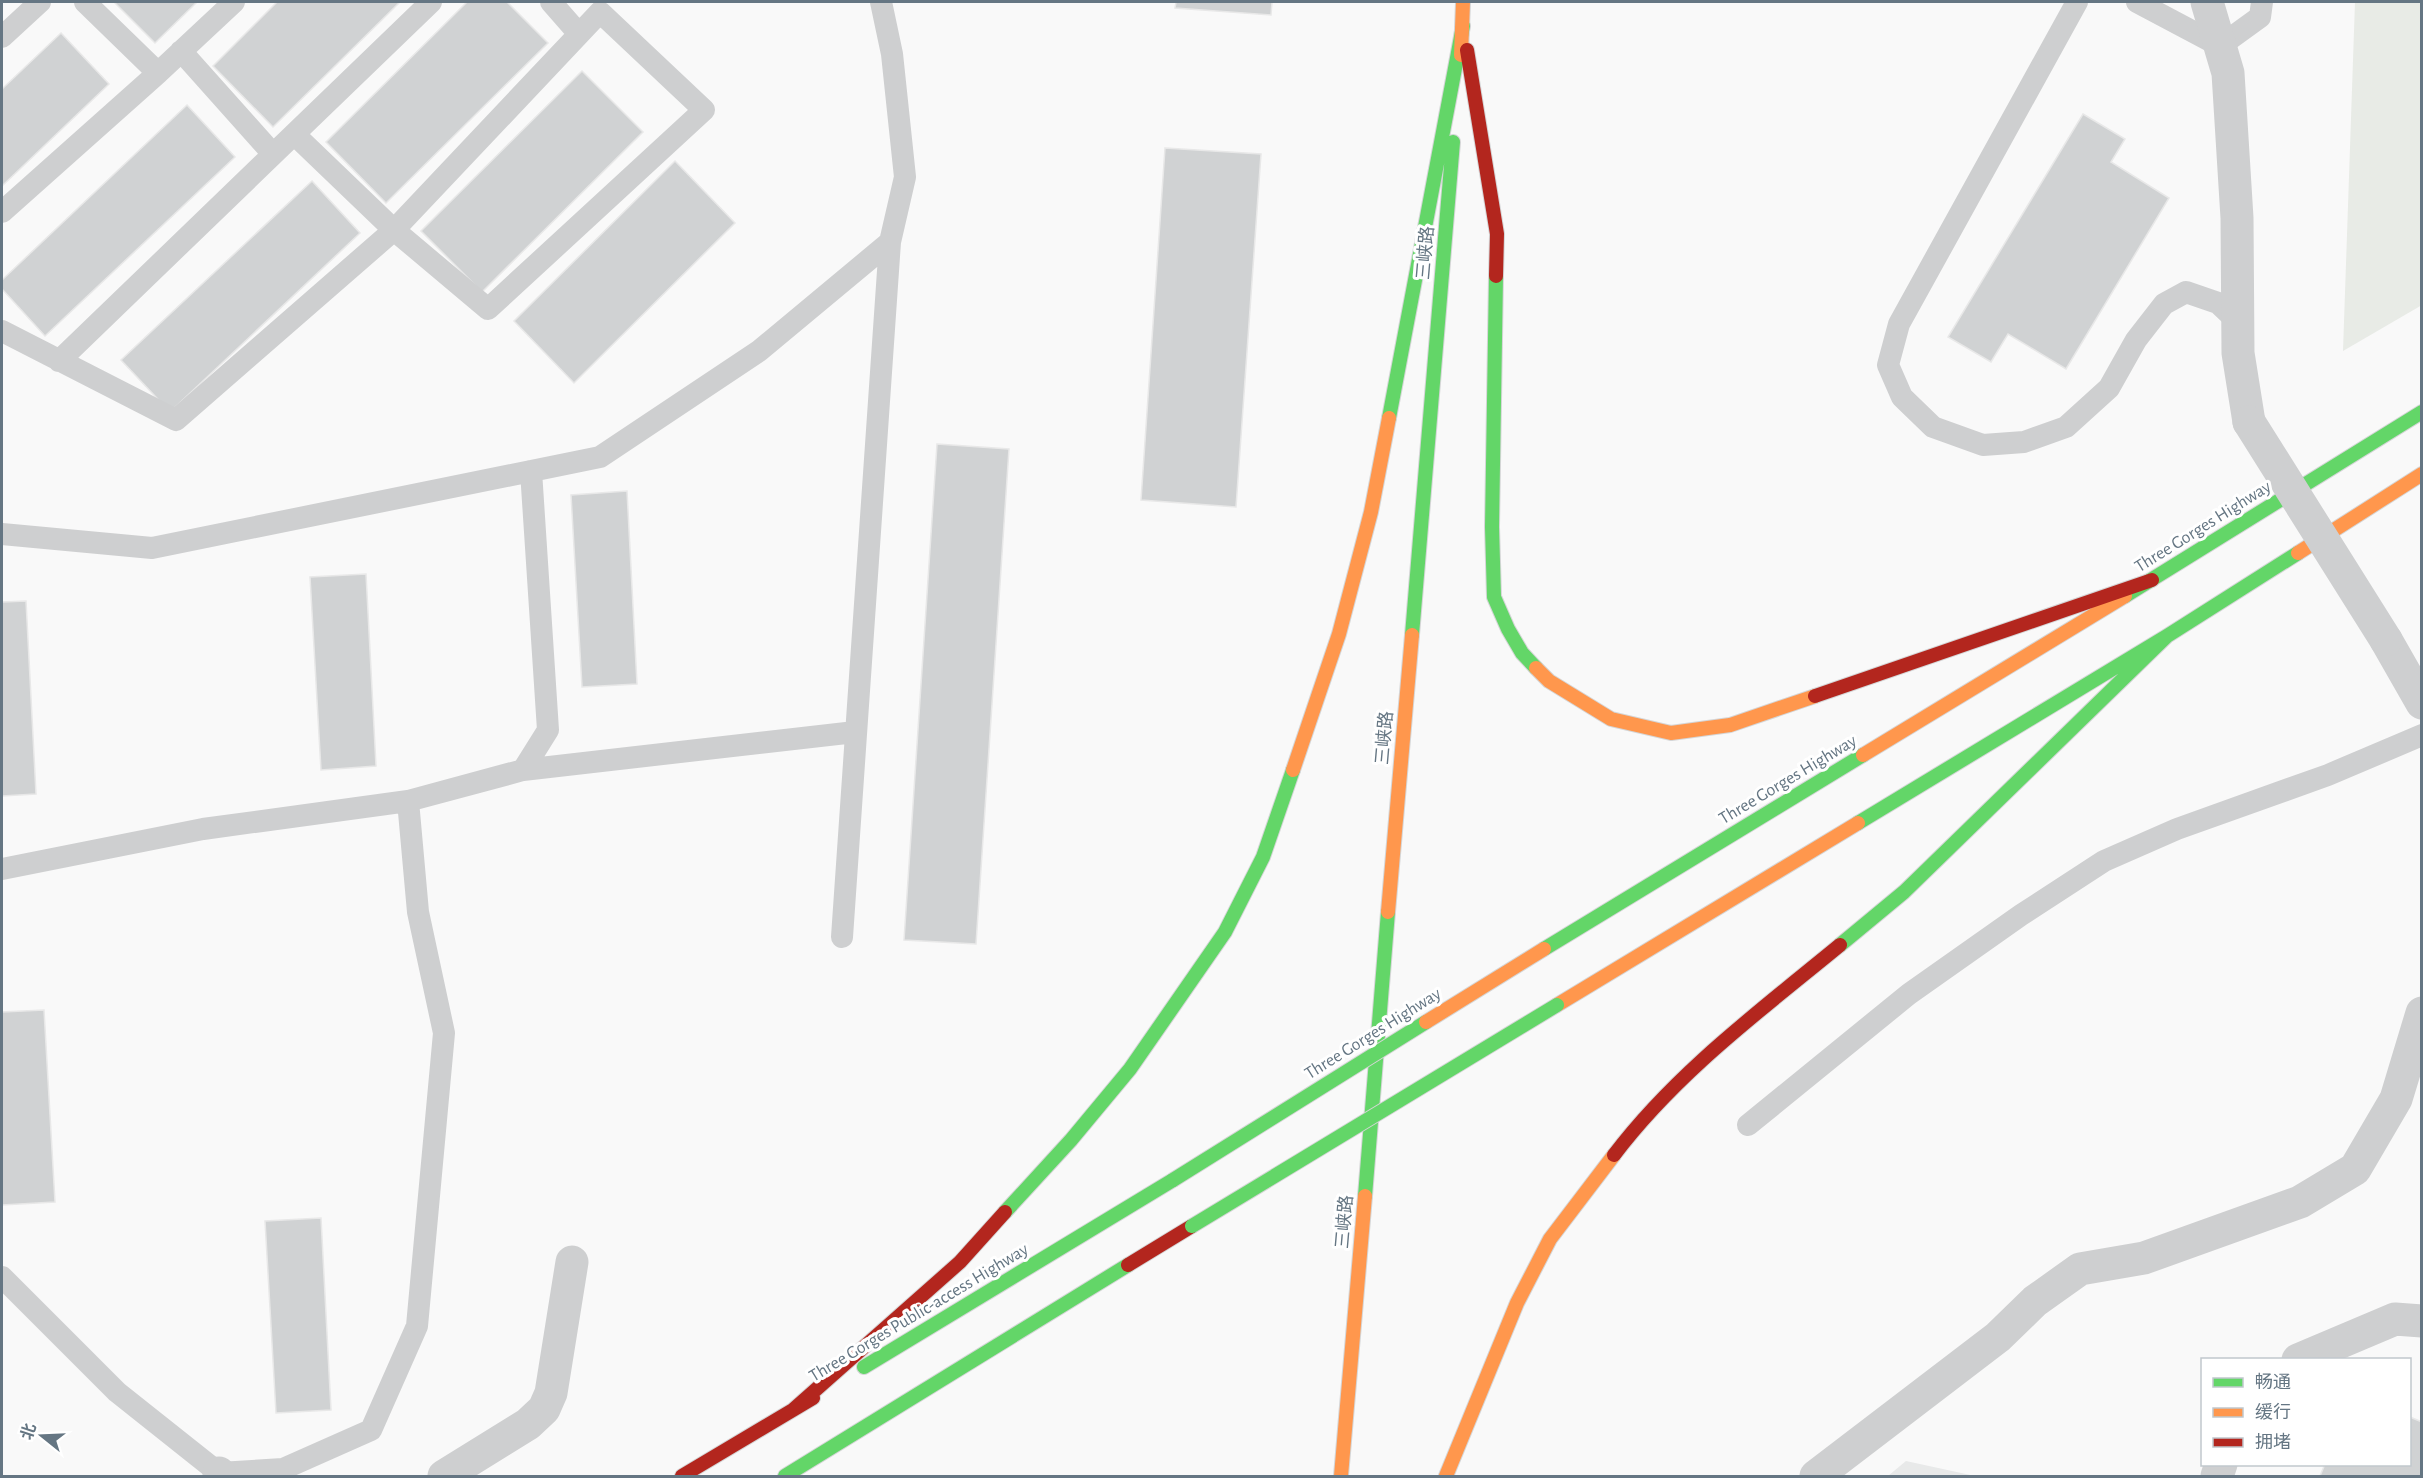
<svg xmlns="http://www.w3.org/2000/svg" width="2423" height="1478" viewBox="0 0 2423 1478" font-family="'Alegreya Sans','Noto Sans SC',sans-serif">
<style>
.built{fill:#e8e9e9}
.green{fill:#e8ebe6}
.building{fill:#d0d2d3;stroke:#e8e8e8;stroke-width:1.5}
.lines{fill:none;stroke-linecap:round;stroke-linejoin:round}
.fast-casing{stroke:#d5d6d7;stroke-width:16}
.slow-casing{stroke:#d5d6d7;stroke-width:16}
.jam-casing{stroke:#d5d6d7;stroke-width:16}
.lane{stroke:#cecfd0;stroke-width:22}
.street{stroke:#cecfd0;stroke-width:33}
.fast{stroke:#63d668;stroke-width:14}
.slow{stroke:#ff974d;stroke-width:14}
.jam{stroke:#b3261e;stroke-width:14}
.fast-bridge-casing{stroke:#d5d6d6;stroke-width:16;stroke-linecap:butt}
.slow-bridge-casing{stroke:#d5d6d6;stroke-width:16;stroke-linecap:butt}
.street-bridge{stroke:#cecfd0;stroke-width:33}
.fast-bridge{stroke:#63d668;stroke-width:14}
.slow-bridge{stroke:#ff974d;stroke-width:14}
.labels{text-anchor:middle;dominant-baseline:central;stroke-width:6;stroke-linejoin:round;paint-order:stroke}
.street-label{font-size:18px;fill:#657683;stroke:#fff}
</style>
<rect width="100%" height="100%" fill="#f9f9f9"/>
<path class="built" d="M1906 1461 1975 1476H1888Z"/>
<path class="green" d="M2355 2H2421L2422 305 2343 351Z"/>
<path class="building" d="M114 2H197L155 43Z
M277 2H400L273 127 213 66Z
M467 2H507L548 43 386 203 326 142Z
M1176 2H1272L1271 15 1175 8Z
M61 33 109 84 2 186V89Z
M582 71 643 132 482 292 421 231Z
M187 105 235 157 45 336 2 289V280Z
M2083 114 2125 139 2111 162 2169 198 2066 369 2008 334 1991 362 1948 337Z
M1165 148 1261 154 1236 507 1141 500Z
M675 161 735 223 574 383 514 321Z
M312 181 360 233 170 412 121 360Z
M937 444 1009 449 976 944 904 940Z
M627 491 637 684 582 687 571 495Z
M366 574 376 766 321 770 310 577Z
M26 601 36 794 2 796V602Z
M44 1010 55 1202 2 1205V1012Z
M321 1218 331 1410 276 1413 265 1221Z
M2410 1417 2422 1422 2421 1476H2320L2325 1464H2410Z"/>
<g class="lines">
<defs>
<path id="fast" d="M1496 276 1492 527 1494 597 1508 629 1522 653 1536 668
M1389 418 1463 26
M2125 596 2422 412
M1412 635 1453 142
M1858 823 2167 636 2298 553
M1840 945 1904 892 2167 636
M1544 949 1863 755
M1365 1196 1388 912
M1005 1212 1071 1140 1130 1069 1225 932 1263 857 1293 770
M864 1367 1173 1180
M785 1476 1128 1265"/>
<path id="slow" d="M1461 55 1463 2
M2298 553 2422 474
M1536 668 1549 681 1611 719 1671 733 1730 725 1815 696
M1863 755 2125 596
M1293 770 1339 634 1371 512 1389 418
M1388 912 1412 635
M1557 1005 1858 823
M1341 1476 1365 1196
M1446 1476 1517 1303 1550 1239 1614 1155"/>
<path id="jam" d="M1467 50 1497 234 1496 276
M1815 696 2152 580
M1614 1155C1676 1073 1761 1010 1840 945
M1128 1265 1192 1226
M794 1409 960 1262 1005 1212
M682 1476 813 1398"/>
</defs>
<use href="#fast" class="fast-casing"/>
<use href="#slow" class="slow-casing"/>
<use href="#jam" class="jam-casing"/>
<path class="lane" d="M85 2 158 73
M551 2 579 34
M2077 2 1899 324 1888 365 1902 397 1933 427 1983 445 2024 442 2066 427 2109 388 2136 340 2164 304 2186 292 2218 303 2238 322
M2137 2 2220 46 2260 17 2262 2
M2 37 40 2
M181 51 273 154
M2 212 158 73 234 2
M2 331 176 420 394 230 600 12 704 110 488 309 394 230 294 134
M59 361 431 2
M2 534 152 548 600 457 759 351 890 242 905 177 892 54 881 2
M523 770 855 732
M2 869 203 829 408 801 523 770 548 730 531 471
M842 937 890 242
M1748 1125 1909 994 2021 915 2104 861 2177 829 2328 775 2422 735
M2 1277 117 1392 219 1473 283 1469 371 1430 417 1326 444 1033 418 912 408 801"/>
<path class="street" d="M2207 2 2228 73 2237 218 2238 353 2249 422
M2386 640 2422 703
M2298 1360 2395 1319 2422 1321
M219 1473V1476
M444 1476 528 1424 544 1409 551 1393 572 1262
M1816 1476 1998 1337 2035 1301 2080 1269 2144 1258 2300 1202 2355 1169 2396 1099 2422 1013
M2217 1476 2221 1464"/>
<use href="#fast" class="fast"/>
<use href="#slow" class="slow"/>
<use href="#jam" class="jam"/>
<defs>
<path id="fast-bridge" d="M1173 1180 1426 1022
M1192 1226 1557 1005"/>
<path id="slow-bridge" d="M1426 1022 1544 949"/>
</defs>
<use href="#fast-bridge" class="fast-bridge-casing"/>
<use href="#slow-bridge" class="slow-bridge-casing"/>
<path class="street-bridge" d="M2249 422 2386 640"/>
<use href="#fast-bridge" class="fast-bridge"/>
<use href="#slow-bridge" class="slow-bridge"/>
</g>
<g class="labels">
<g class="street-label">
<text transform="translate(1426 253) rotate(-85)">三峡路</text>
<text transform="translate(2203 527) rotate(-32)">Three Gorges Highway</text>
<text transform="translate(1385 738) rotate(-85)">三峡路</text>
<text transform="translate(1788 780) rotate(-31)">Three Gorges Highway</text>
<text transform="translate(1373 1034) rotate(-32)">Three Gorges Highway</text>
<text transform="translate(1345 1222) rotate(-85)">三峡路</text>
<text transform="translate(919 1313) rotate(-31)">Three Gorges Public-access Highway</text>
</g>
</g>
<rect width="2423" height="1478" fill="none" stroke="#657683" stroke-width="6"/>
<rect x="2201" y="1358" width="210" height="108" fill="#ffffff" stroke="#c1c8cd" stroke-width="1.5"/>
<rect x="2213" y="1378" width="30" height="9" fill="#63d668" stroke="#c1c8cd" stroke-width="1.5"/>
<text x="2255" y="1388" font-size="18" fill="#657683">畅通</text>
<rect x="2213" y="1408" width="30" height="9" fill="#ff974d" stroke="#c1c8cd" stroke-width="1.5"/>
<text x="2255" y="1418" font-size="18" fill="#657683">缓行</text>
<rect x="2213" y="1438" width="30" height="9" fill="#b3261e" stroke="#c1c8cd" stroke-width="1.5"/>
<text x="2255" y="1448" font-size="18" fill="#657683">拥堵</text>
<g transform="translate(42 1436) rotate(288)" stroke="#ffffff" stroke-width="4.5" paint-order="stroke">
<path d="M0-4.5L10 22L0 15L-10 22Z" fill="#657683"/>
<text y="-9" font-size="16" font-weight="bold" text-anchor="middle" fill="#657683">北</text>
</g>
</svg>
